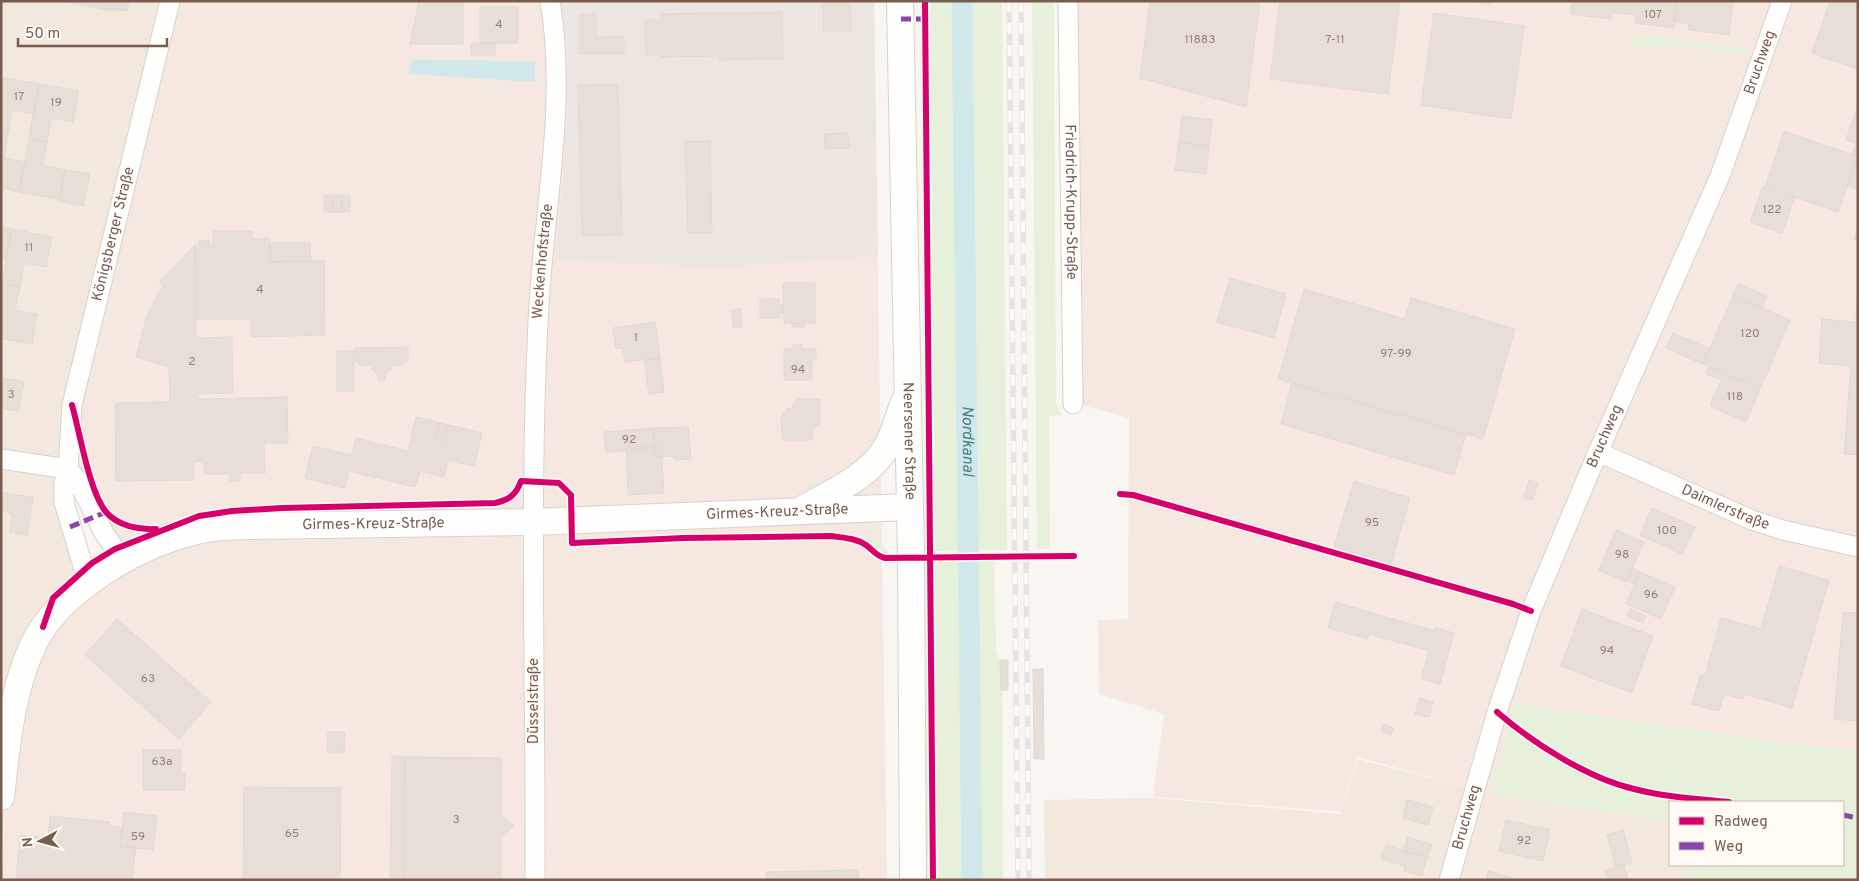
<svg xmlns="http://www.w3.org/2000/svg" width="1859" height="881" viewBox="0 0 1859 881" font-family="Overpass,sans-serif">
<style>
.residential{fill:#f2e8de}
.commercial{fill:#f6e8e1}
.industrial{fill:#ede5e0}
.green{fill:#e7f0db}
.water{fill:#d0e8ea}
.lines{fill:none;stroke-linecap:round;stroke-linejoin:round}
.canal{stroke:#d0e8ea;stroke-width:21}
.building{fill:#e6ded7;stroke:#e2d8d2}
.street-casing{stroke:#d7d1cb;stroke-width:21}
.secondary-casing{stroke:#d9d2cb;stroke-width:28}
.street{stroke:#fefefd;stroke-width:19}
.secondary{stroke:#fefefd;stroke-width:26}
.rail-casing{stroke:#e6e3e7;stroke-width:5.5}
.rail{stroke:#fffaf3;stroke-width:4;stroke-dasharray:11;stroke-linecap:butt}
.quiet{stroke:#8e44ad;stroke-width:5;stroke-dasharray:10 5;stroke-linecap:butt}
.cycleway-casing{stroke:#fffaf3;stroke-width:9}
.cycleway{stroke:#d6006c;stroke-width:6}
.labels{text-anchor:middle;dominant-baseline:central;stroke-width:4.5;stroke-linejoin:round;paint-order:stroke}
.number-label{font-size:12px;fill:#977e72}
.street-label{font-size:15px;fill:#7a5c4d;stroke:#fffaf3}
.water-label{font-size:16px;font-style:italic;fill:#437c86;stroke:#fffaf3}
</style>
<rect width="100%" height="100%" fill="#f9f5f0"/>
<path class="residential" d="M1 1H167L65 465 85 582 10 752 1 861Z
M1358 759 1491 794 1670 821V865H1686L1687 880H1045L1044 800 1153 798 1341 814Z"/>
<path class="commercial" d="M173 1H874L887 880H1L10 752 36 646 125 562 80 479 71 438Z
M1075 1H1858V750L1811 747 1515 704 1490 794 1358 757 1341 812 1153 797 1164 714 1099 694 1098 620 1128 619 1129 418 1079 404Z"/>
<path class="industrial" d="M560 1H874L878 256 721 267 556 260 569 97 568 53Z"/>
<path class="green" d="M920 1H923L928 552H925Z
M930 1H1002L1007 550 935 551Z
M1032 1H1054L1056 403 1062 415 1049 416 1050 549H1037Z
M1634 33 1750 50 1748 55 1678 45 1633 48Z
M861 532 878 539 889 554 881 553 862 538Z
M994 561 996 652 1002 663 1003 880H936L935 562Z
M925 567H928L929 880H926Z
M1515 704 1811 747 1858 750V880H1687L1686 865H1843V802H1670V821L1490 794Z"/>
<path class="water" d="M412 60 535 61V82L409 74Z"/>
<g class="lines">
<path class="canal" id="s1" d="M962 1 972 880"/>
</g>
<path class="building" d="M60 1H129L127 11 114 9V11Z
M419 1H463V44H410Z
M1150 1H1260L1246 107 1140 78Z
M1280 1H1400L1388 94 1270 79Z
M1470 1H1491L1490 4Z
M1572 1H1677L1674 28 1635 23V15L1612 12 1611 19 1571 14Z
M1677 1H1733L1729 35 1689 30V24L1675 22Z
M1830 1H1858V69L1812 53Z
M823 4H850L851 31H823Z
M480 7H518V43H480Z
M782 12 783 59 719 60V56L660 57V55H646L645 20H660V14Z
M1434 13 1524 26 1511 119 1421 105Z
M579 14H596V37L624 36V53L579 54Z
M471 43H495V55H471Z
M1 77 39 84 34 114 12 110 8 134 1 133Z
M39 84 79 91 73 122 51 118 47 142 29 138Z
M618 84 622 235 582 236 578 85Z
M1858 105V144L1846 140Z
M1182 116 1212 120 1209 146 1179 142Z
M1784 131 1858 157 1838 212 1765 187Z
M1 133 8 134 4 158 25 162 19 192 1 188Z
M848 133 849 148 825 149 824 134Z
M29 138 47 142 42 165 65 170 59 199 19 192Z
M710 141 712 233H688L685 142Z
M1179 142 1209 146 1206 174 1175 170Z
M1856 144H1858V157L1852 155Z
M1858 157V190L1847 186Z
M65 170 90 174 83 206 59 201Z
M1763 186 1795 197 1782 233 1750 222Z
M324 195H333V212H324Z
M333 195H341L342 212H333Z
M341 195H350V212H342Z
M1858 226V240L1854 239Z
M1 227 12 229 6 259 1 258Z
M12 229 52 237 46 267 24 263 20 287 2 283Z
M213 231H252V239L270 238V262L324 261 325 335 251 337V319H196L195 245H200L199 241 209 240V244H214Z
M270 243H310L311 261 270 262Z
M195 245 196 338 232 337 233 393 198 394V399L287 397 288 443H264L265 473H240V481H230V474H204V462H194V480L116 481 115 403 170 402 169 367 136 357 147 316 163 285 159 282Z
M1230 278 1286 294 1274 338 1217 322Z
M2 283 20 287 15 310 37 314 32 344 1 338Z
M783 283H815V323H784Z
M1738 284 1767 296 1762 308 1733 296Z
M1304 289 1405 319 1411 298 1515 329 1483 439 1278 379Z
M1733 296 1790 320 1760 389 1703 364Z
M1857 298H1858V455L1844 454 1851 366 1819 363 1822 319 1856 322Z
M760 299H779V304L784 305V313H779V318H760Z
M741 309 742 327 733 328 732 310Z
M655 322 660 358 625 362 623 348 616 349 613 328Z
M792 323H804V327H792Z
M1673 333 1710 349 1703 364 1666 348Z
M793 345H802V349H816V360H812V380H784V349H793Z
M408 347V360L403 365H391V369L385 374V381H378V374L372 369 373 365H360L355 360V348Z
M337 351H354V391H337Z
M660 358 664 392 649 394 644 360Z
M1709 367 1760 389 1746 422 1710 406 1721 380 1706 374Z
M1 378 24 382 18 411 1 408Z
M1292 383 1466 434 1454 475 1281 424Z
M797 399H820V424L813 428V440H783L781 423 782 414 788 408 791 410Z
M416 417 482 433 474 466 448 460 444 477 420 471 415 487 349 471 345 488 305 478 313 446 352 455 356 438 408 451Z
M439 423 448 425 444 442 435 439Z
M688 427 691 459 675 460 674 456 655 457 653 428Z
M653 428 654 448 606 452 604 432Z
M661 446 664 493 628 495 626 447Z
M1529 480 1538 483 1533 500 1524 498Z
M1354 481 1410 498 1391 564 1334 547Z
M1 493 33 497 27 535 10 532 12 513 1 511Z
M1652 508 1695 527 1682 554 1640 535Z
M1616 530 1644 542 1626 582 1599 570Z
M1779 566 1829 580 1792 708 1744 694 1743 699 1724 694 1719 711 1692 704 1700 675 1705 676 1721 618 1761 629Z
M1632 568 1640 572 1634 584 1627 581Z
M1640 572 1675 587 1661 619 1626 604Z
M1335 602 1434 631 1435 628 1454 633 1440 684 1421 679 1429 651 1369 634 1368 639 1328 628Z
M1582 609 1653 636 1632 693 1561 666Z
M1630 609 1646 616 1643 623 1627 616Z
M1843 612 1858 613V721L1834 719Z
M117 619 211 702 179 739 85 655Z
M1000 660H1008V690H1001Z
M1033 669H1043L1044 759H1034Z
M1420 698 1433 702 1429 717 1415 714Z
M1383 724 1393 728 1391 735 1381 731Z
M328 732H345L344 752H327Z
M143 750H181V774H185V790H143Z
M392 756 405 757 404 880H390Z
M405 757 502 758 501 815 514 826 501 838V880H404Z
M244 787 341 788 340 880H243Z
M1407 800 1433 807 1428 825 1403 818Z
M124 812 157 816 153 850 120 846Z
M50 816 110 822V826L122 828 120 846 136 848 132 880H16L20 835 48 838Z
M1506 820 1550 830 1543 861 1499 851Z
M1623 830 1632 863 1616 867 1607 835Z
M1408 837 1432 845 1427 858 1403 851Z
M1386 845 1427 858 1422 876 1404 871 1405 866 1381 859Z
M1624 865 1628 880H1608L1605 871Z
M858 870 859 880H767L766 872Z
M1488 871 1519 880H1486Z"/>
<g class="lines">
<defs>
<g id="street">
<path id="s2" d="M1068 1 1073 404"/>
<path id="s3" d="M1598 452 1752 520 1783 530 1858 547"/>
<path d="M1 459 68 469"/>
<path d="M68 469 78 481 104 533 123 561"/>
<path id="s4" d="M88 583 64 502V483L68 469 72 405 170 1"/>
<path id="s5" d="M535 880C536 694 529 508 538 323 542 216 568 108 550 1"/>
<path id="s6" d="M1449 880 1497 712 1531 611 1598 452 1720 176 1782 1"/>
</g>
<g id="secondary">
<path id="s7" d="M900 1 911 558 913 880"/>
<path d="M803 509C830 493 866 478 884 451 893 437 898 419 903 404"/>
<path id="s8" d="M1 797C7 746 11 693 33 645 60 589 142 542 201 530 216 527 232 527 247 526L533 522 909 507"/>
</g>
</defs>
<use href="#street" class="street-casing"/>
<use href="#secondary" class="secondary-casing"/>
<use href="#street" class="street"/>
<use href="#secondary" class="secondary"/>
<defs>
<path id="rail" d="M1009 1 1018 880
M1021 1 1029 880"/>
</defs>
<use href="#rail" class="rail-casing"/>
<use href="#rail" class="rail"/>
<path class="quiet" d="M901 19H925
M70 527 106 512
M1843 815 1858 818"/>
<defs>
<path id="cycleway" d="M925 1 933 880
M72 405C80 433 89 491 106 512 118 526 139 530 156 529
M1120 494 1133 495 1513 604 1531 611
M43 627 53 598 92 563 115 549 199 516 232 511 282 508 495 503C509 500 516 495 521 481L559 483 571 495 572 543 684 538 831 536C843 538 856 538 866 545 873 550 876 556 885 558L1074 556
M1497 712C1533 743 1587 778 1634 789 1665 797 1697 799 1729 802"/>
</defs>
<use href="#cycleway" class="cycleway-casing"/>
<use href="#cycleway" class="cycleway"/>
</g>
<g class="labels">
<g class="number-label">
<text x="1653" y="15">107</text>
<text x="499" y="25">4</text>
<text x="1200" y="40">11883</text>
<text x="1335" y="40">7-11</text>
<text x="19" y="97">17</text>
<text x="56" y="103">19</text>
<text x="1772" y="210">122</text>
<text x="29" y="248">11</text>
<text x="260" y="290">4</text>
<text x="1750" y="334">120</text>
<text x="636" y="338">1</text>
<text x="1396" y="354">97-99</text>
<text x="192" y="362">2</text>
<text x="798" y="370">94</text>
<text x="11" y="395">3</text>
<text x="1735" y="397">118</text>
<text x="629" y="440">92</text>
<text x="1372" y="523">95</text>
<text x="1667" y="531">100</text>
<text x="1622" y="555">98</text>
<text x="1651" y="595">96</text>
<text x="1607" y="651">94</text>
<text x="148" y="679">63</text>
<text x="162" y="762">63a</text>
<text x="456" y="820">3</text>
<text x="292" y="834">65</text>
<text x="138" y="837">59</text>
<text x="1524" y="841">92</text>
</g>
<g class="street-label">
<text stroke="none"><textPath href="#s6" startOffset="876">Bruchweg</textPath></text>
<text stroke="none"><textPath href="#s2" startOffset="201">Friedrich-Krupp-Straße</textPath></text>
<text stroke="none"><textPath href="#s4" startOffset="358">Königsberger Straße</textPath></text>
<text stroke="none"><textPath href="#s5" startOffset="619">Weckenhofstraße</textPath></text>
<text stroke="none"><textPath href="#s6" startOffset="471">Bruchweg</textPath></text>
<text stroke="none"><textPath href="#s7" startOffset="440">Neersener Straße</textPath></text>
<text stroke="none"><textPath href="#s3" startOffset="139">Daimlerstraße</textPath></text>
<text stroke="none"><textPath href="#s8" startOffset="942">Girmes-Kreuz-Straße</textPath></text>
<text stroke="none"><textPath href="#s8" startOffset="538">Girmes-Kreuz-Straße</textPath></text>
<text transform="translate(534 701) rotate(-90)">Düsselstraße</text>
<text stroke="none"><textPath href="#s6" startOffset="65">Bruchweg</textPath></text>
</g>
<g class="water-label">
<text stroke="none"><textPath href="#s1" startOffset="440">Nordkanal</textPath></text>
</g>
</g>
<rect width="1859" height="881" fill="none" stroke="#7a5c4d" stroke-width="5"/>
<rect x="1669" y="801" width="175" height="65" fill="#fffaf3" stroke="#cabbb1"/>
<rect x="1679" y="817" width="25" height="8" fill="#d6006c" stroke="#cabbb1"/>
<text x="1714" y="826" font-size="15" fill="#7a5c4d">Radweg</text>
<rect x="1679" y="842" width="25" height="8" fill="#8e44ad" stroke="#cabbb1"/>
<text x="1714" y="851" font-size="15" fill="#7a5c4d">Weg</text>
<g transform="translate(40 841) rotate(264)" stroke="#fffaf3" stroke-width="4" paint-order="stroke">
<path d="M0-4L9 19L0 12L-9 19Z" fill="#7a5c4d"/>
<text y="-8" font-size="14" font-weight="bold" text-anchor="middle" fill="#7a5c4d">N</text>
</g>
<path d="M18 38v8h149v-8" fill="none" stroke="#7a5c4d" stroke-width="2.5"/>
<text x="25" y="38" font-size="15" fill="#7a5c4d" stroke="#fffaf3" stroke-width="4" paint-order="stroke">50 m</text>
</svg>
